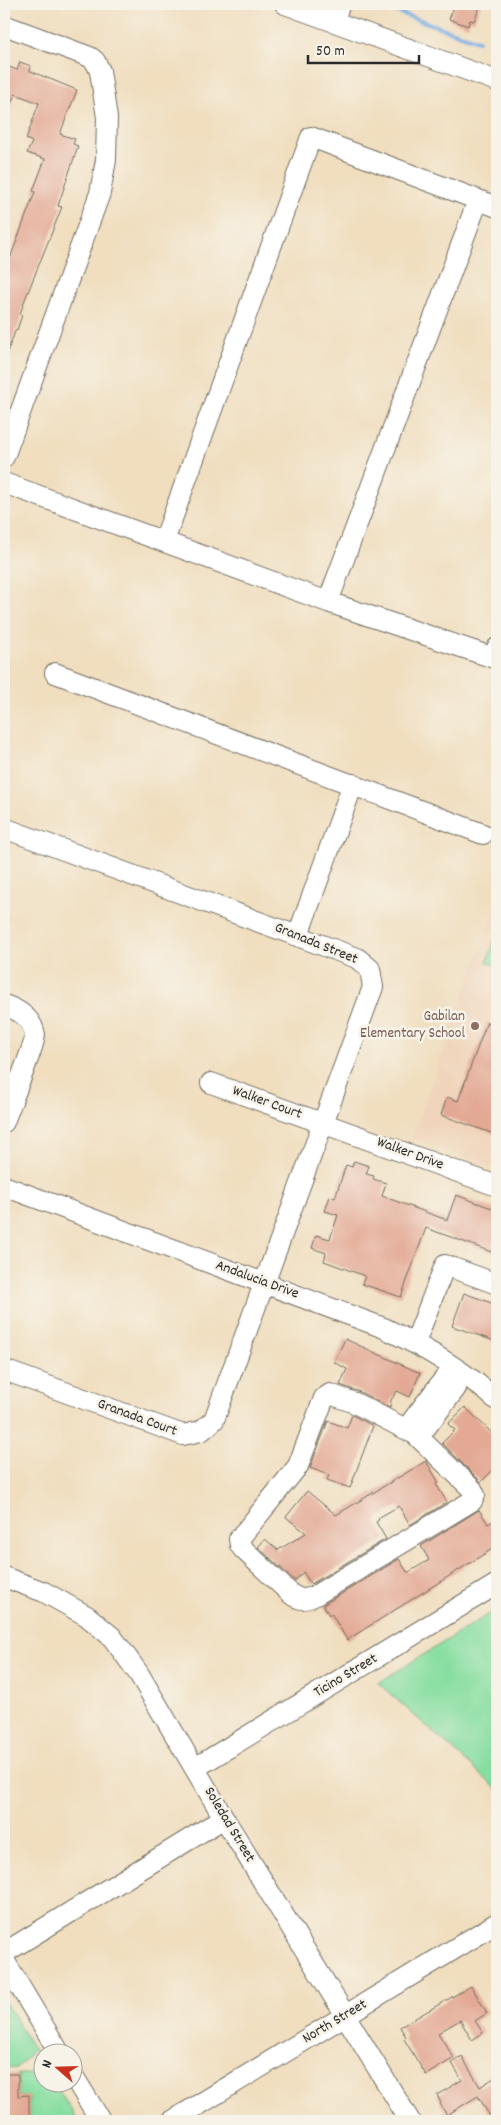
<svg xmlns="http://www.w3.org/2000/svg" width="501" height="2125" viewBox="0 0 501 2125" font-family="Dekko,sans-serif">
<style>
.built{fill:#f0d5bc}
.green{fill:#87dea1;stroke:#598466}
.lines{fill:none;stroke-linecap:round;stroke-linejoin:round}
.stream{stroke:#75a9e2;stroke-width:4.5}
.building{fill:#e3a994}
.minor-casing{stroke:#706a5f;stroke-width:22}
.minor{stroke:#fff;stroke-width:20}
.education-dot{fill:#8d6e63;stroke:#f7f3e8;stroke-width:2}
.labels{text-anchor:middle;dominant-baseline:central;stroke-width:5;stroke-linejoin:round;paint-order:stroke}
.street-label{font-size:15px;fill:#2b2b2b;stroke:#f7f3e8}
.education-label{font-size:15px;fill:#785e54;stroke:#f7f3e8;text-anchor:end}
</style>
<rect width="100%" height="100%" fill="#f7f3e8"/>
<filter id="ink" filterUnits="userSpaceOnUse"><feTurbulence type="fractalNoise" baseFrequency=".02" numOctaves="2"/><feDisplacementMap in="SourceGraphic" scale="10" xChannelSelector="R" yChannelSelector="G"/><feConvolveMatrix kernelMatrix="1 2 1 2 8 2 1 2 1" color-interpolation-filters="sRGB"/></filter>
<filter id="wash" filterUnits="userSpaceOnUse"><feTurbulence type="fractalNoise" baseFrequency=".0096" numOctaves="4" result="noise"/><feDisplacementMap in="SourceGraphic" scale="20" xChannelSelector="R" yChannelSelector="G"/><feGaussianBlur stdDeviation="1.12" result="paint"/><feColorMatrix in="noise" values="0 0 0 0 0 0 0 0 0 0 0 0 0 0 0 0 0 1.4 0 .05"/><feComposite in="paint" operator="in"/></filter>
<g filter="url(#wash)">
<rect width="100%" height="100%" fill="#f0debf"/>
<path class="built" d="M497 904V1169L412 1138Z"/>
<path class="green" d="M497 933V966L487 962Z
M497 1609V1789L378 1683Z
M4 2001 34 2050 17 2068 4 2069Z
M18 2074H42V2082L54 2083 78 2121H29V2096H18Z"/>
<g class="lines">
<path class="stream" d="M375 4 478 41"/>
</g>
<g id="blocks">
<path class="building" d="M455 4H481L474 21 470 20 468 26 449 19Z
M20 62 31 66 30 71 77 90 60 134 75 139 73 144 78 146 58 206 62 207 24 302 20 314 22 315 17 330 16 329 5 358 4 259 9 261 35 192 33 191 45 159 27 153 32 142 26 139 39 103 15 94 4 120V65L17 70Z
M487 1022 497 1026V1135L441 1115 447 1097 458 1101Z
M354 1161 369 1166 366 1174 374 1176 373 1179 386 1183 382 1196 447 1220 456 1195 497 1210V1254L426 1228 401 1297 362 1284 365 1276 324 1261 326 1253 312 1248 316 1235 330 1239 338 1215 325 1211 330 1196 335 1198 346 1165 352 1167Z
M464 1293 497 1305V1342L452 1326Z
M345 1339 420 1373 410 1397 397 1391 391 1400 390 1408 360 1392 340 1385 347 1369 334 1362Z
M465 1407 497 1438V1466L481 1482 442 1443 455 1430 448 1424Z
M352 1415 373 1426 350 1488 327 1480 329 1475 310 1468 328 1421 347 1428Z
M426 1461 439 1483 436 1484 447 1502 410 1525 399 1506 378 1518 379 1520 376 1522 386 1539 311 1584 303 1572 295 1581 258 1547 265 1539 278 1550 306 1533 286 1517 307 1491 336 1515Z
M479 1510 488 1524 497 1518V1546L347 1640 331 1613 329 1615 323 1605 399 1559 407 1572H409L429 1560 421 1546Z
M471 1986 487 2013 475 2021 483 2033 472 2040 460 2020 438 2033 454 2058 426 2075 404 2039 406 2037 400 2027Z
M462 2057 480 2087 497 2076V2121H493L478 2096 447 2115 440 2104 441 2103 437 2095 462 2080 452 2063Z
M4 2074H18V2096L29 2095V2121H4Z"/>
</g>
</g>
<g filter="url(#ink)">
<use href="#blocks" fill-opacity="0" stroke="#706a5f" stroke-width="1"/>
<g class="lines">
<defs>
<path id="minor" d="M285 4 497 81
M333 21 340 4
M4 25 90 57 95 61 100 71 107 118 106 160 100 193 4 457
M4 483 328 602 494 658 497 648
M164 541 311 137 497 207
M328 602 478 200
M55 673 483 834
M4 828 357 958 370 969 373 987 214 1420 201 1431 183 1435 4 1370
M298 935 353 784
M4 1005C19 1010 32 1018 35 1035 36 1042 8 1110 4 1122
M211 1083 497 1186
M4 1186 384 1328C424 1347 463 1370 497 1400
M415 1343 445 1265 497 1284
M444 1379 452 1381 456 1388 424 1430 415 1428 412 1421Z
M330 1394 355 1403 415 1434 472 1489 475 1495 472 1501 316 1595C307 1600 300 1601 291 1594L243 1549 240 1545 239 1539 298 1466 324 1398Z
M4 1577 44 1592 87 1616 112 1637 139 1674 224 1818 410 2121
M195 1768 497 1584
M4 1953 224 1818
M4 1960 59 2052
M72 2074 101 2121
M172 2121 497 1923"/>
</defs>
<use href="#minor" class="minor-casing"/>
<use href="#minor" class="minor"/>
</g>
</g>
<circle class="education-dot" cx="475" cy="1026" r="5"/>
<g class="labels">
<g class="street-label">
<text transform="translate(316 944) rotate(22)">Granada Street</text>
<text transform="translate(267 1103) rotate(20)">Walker Court</text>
<text transform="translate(410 1154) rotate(20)">Walker Drive</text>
<text transform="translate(257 1280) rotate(20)">Andalucia Drive</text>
<text transform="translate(137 1418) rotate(20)">Granada Court</text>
<text transform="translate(346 1676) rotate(-31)">Ticino Street</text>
<text transform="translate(229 1825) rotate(59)">Soledad Street</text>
<text transform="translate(335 2022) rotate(-31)">North Street</text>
</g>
<g class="education-label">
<text x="465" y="1017">Gabilan<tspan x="465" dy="17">Elementary School</tspan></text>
</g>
</g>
<rect width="501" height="2125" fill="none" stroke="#f7f3e8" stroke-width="20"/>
<g transform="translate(58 2068) rotate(290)"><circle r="24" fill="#f7f3e8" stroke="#a5a39c"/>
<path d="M0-4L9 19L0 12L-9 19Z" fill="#c8321e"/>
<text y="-8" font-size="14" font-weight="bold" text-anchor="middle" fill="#2b2b2b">N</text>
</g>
<path d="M308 55v8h111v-8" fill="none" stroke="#2b2b2b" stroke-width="2.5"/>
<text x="316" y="55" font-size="15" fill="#2b2b2b" stroke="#f7f3e8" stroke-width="4" paint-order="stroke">50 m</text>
</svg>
